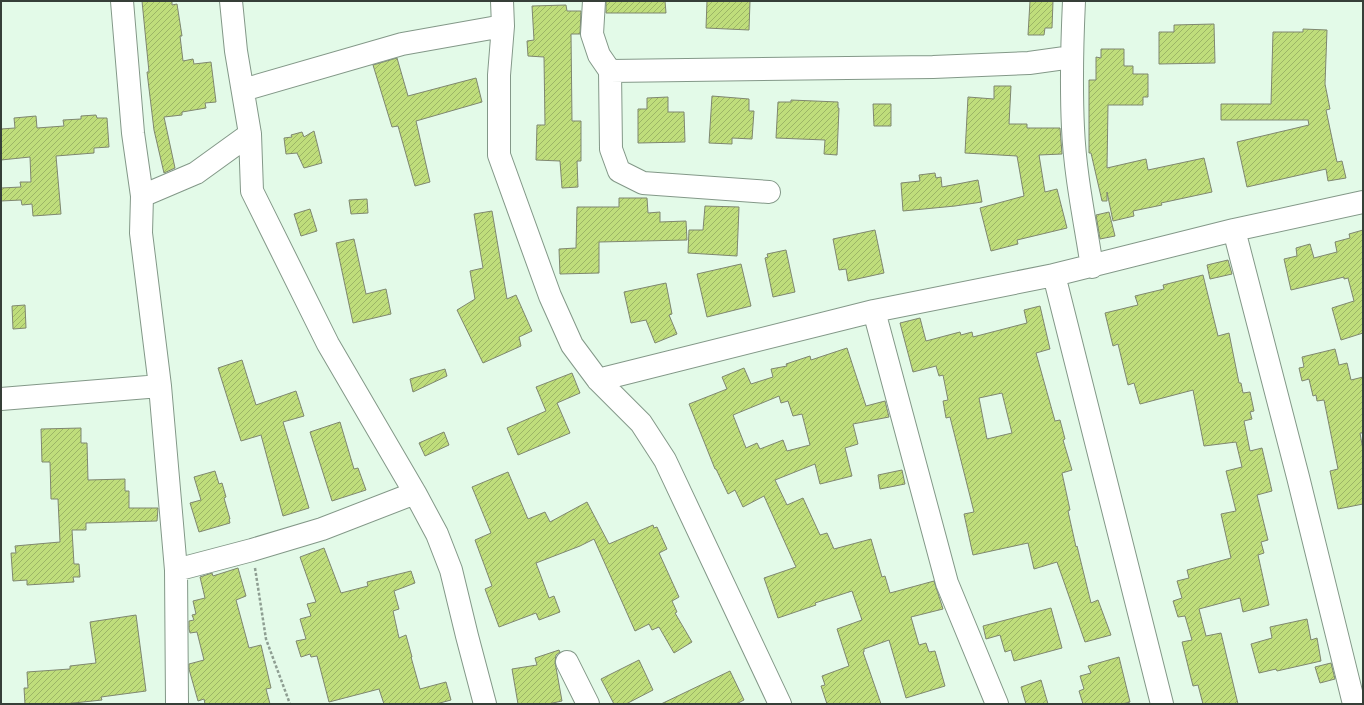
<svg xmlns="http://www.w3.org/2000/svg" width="1364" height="705" viewBox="0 0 1364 705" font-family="'DM Sans',sans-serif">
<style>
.building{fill:url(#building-hatch);stroke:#7f8770;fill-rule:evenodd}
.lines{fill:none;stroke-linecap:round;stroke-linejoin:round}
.minor-casing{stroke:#839888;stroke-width:24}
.path{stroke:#8e9e92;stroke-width:2.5;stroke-dasharray:3 2;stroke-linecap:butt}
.minor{stroke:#fff;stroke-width:22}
</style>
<defs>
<pattern id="building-hatch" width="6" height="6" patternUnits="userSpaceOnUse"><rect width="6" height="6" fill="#bfdd7b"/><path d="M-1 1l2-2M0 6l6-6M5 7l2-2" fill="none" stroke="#9cb566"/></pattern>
</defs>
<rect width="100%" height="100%" fill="#e3fae8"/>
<path class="building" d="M142 1H172V5L177 4 182 36H180L183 61 193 59 194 64 211 62 216 102 205 103 206 108 182 112V115L164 117 175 168 164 173 154 130 147 72H149Z
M606 1H665L666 13H606Z
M707 1H750L749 30 706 28Z
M1030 1H1053L1052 28H1045L1044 35H1028Z
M566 5 567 11H581L580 34H571L572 121H581V161H577L578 187 562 188 560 161 536 160 537 125H545L544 57 528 56 527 41 534 40 532 6Z
M1214 24 1215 63 1159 64V32H1174V25Z
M1303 29 1327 30 1325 84 1330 109 1326 110 1337 162 1342 161 1346 178 1328 181 1326 169 1247 187 1237 142 1309 125 1308 120H1221V104H1271L1273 32H1303Z
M1101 49H1124V66H1133V74H1148V97H1143V105H1108L1107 168 1146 159 1148 170 1204 158 1212 192 1161 203 1162 205 1133 211 1134 216 1113 221 1107 192V201H1102L1091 153H1089V80H1096V57L1101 58Z
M397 58 408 96 476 78 482 102 416 121 430 182 415 186 398 126 392 127 373 65Z
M994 86H1011L1009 124H1027V128H1060L1062 154 1039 155 1045 192 1057 189 1067 228 1017 240 1018 244 991 251 980 208 1024 196 1017 156 965 153 968 97 994 99Z
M712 96 749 99V111H754L752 139 732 138V144L709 143Z
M668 97V112H684L685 142 638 143V109H647V98Z
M791 100 838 102V108H839L837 155 824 154 825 140 776 138 778 102H791Z
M873 104H891V126H874Z
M96 115 97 118H107L109 147 94 148V153L56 156 61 214 33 216 32 204 22 205 21 200 1 201V188L21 187 20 182H31L30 157 1 160V129L15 128 14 118 36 116 37 128 64 126 63 120 81 119V116Z
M314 131 322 163 304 168 297 153 286 154 284 138 292 137 291 135 302 132 304 137Z
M935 173 936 178 941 177 942 187 978 180 982 202 955 206 903 211 901 183 920 181 919 175Z
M619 198H647L648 213 660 212V222L686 221 687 240 599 242V273L560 274 559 249 576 248 577 207H619Z
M367 199 368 213 351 214 349 200Z
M705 206 739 207 737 256 688 253 689 230H703Z
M310 209 317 231 301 236 294 214Z
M492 211 507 299 516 295 532 331 519 337 521 346 483 363 457 310 475 299 470 271 483 268 474 214Z
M1109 212 1115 236 1100 239 1096 215Z
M875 230 884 273 848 281 846 269 839 270 833 239Z
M1363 230V333L1341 340 1332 308 1354 301 1348 278 1344 279V277L1291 290 1284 259 1297 256 1296 248 1310 244 1314 258 1337 252 1335 242 1350 238 1349 234Z
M354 239 366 294 386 289 391 314 353 323 336 243Z
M786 250 795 292 773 297 765 258 768 257 767 254Z
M1228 260 1232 274 1210 279 1207 265Z
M741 264 751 306 707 317 697 274Z
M1203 275 1218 336 1229 333 1239 383H1241L1243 393 1250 392 1254 411 1250 412 1252 419 1244 421 1250 451 1262 448 1272 491 1257 495 1268 540 1261 542 1264 553 1258 555 1269 605 1243 612 1240 598 1199 609 1206 636 1221 633 1238 704H1203L1198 685 1193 686 1182 642 1192 640 1185 616 1178 617 1173 601 1182 598 1177 581 1189 578 1187 570 1231 558 1221 514 1236 511 1226 471 1242 467 1236 442 1204 446 1193 390 1140 404 1134 383 1128 385 1118 344 1113 346 1105 313 1138 305 1135 296 1164 289 1163 285Z
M666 283 672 314 669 315 677 334 655 343 646 320 631 323 624 292Z
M25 305 26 328 13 329 12 306Z
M1040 306 1050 349 1036 353 1055 421 1060 420 1065 439 1063 440 1072 470 1062 473 1070 510 1068 511 1076 547 1077 546 1091 603 1098 600 1111 635 1085 642 1057 562 1034 569 1028 543 973 555 964 514 974 512 950 417 946 418 943 401 948 400 943 375 939 376 936 366 913 372 900 323 920 318 926 341 960 332 961 335 972 332 973 337 1027 323 1024 310ZM1002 393 1012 433 987 439 979 398Z
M847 348 866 406 885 401 889 417 853 424 858 444 845 448 852 476 820 484 815 464 775 480 787 505 803 498 820 535 827 533 834 549 871 539 882 577 885 576 890 593 934 581 943 609 911 617 919 645 926 643 929 652 935 651 945 686 906 698 889 640 864 649V652H863L881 704H827L821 686 825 685 822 676 849 666 837 629 862 620 852 591 815 603 816 605 778 618 764 578 796 567 764 496 743 507 735 490 728 494 716 469H715L689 404 727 389 722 377 744 368 751 384 773 377 771 369 787 366 786 364 810 356 811 360ZM779 396 781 403 788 401 793 416 802 414 810 445 787 451 783 440 760 449 757 443 746 448 733 415Z
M1335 349 1339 365 1347 363 1351 380 1363 377V433H1360L1363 450V504L1338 509 1330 471 1338 469 1324 400 1317 401 1316 395 1313 396 1309 379 1302 381 1299 368 1304 367 1302 357Z
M242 360 256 405 296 391 304 416 283 422 309 508 283 516 261 435 241 441 218 368Z
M445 369 447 376 413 392 410 379Z
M572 373 580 393 557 403 570 433 518 455 507 428 546 411 536 387Z
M340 422 354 469 358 468 366 490 332 501 310 432Z
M81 428V443H87L88 480 125 479V491H129V508H158L157 521 86 523V530H72L74 564H79L80 577H73L74 582 27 585V580L13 581 11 553H16L15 546 60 542 58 499H51L50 462H42L41 429Z
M444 432 449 445 425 456 419 443Z
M902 470 905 484 880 489 878 475Z
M215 471 219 484 222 483 226 497 224 498 230 519H229L230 523 199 532 190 503 201 500 194 477Z
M508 472 528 519 545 512 550 522 587 502 609 544 653 525 654 528 657 527 667 549 659 553 679 597 672 601 677 612 675 613 692 642 674 653 659 627 652 630 649 624 635 631 594 539 580 546 536 563 549 598 554 596 560 612 539 620 536 613 499 627 485 589 492 586 475 540 491 533 472 487Z
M324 548 341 593 368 586 367 582 411 571 415 583 394 591 399 609 393 611 399 638 406 635 412 657H411L420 689 446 682 451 700 436 704H384L379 689 329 702 317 656 311 657 310 654 301 657 296 641 306 639 300 619 311 616 307 604 316 602 300 557Z
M238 568 246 596 236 600 249 648 261 645 271 688 266 689 270 704H205L204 699 198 701 189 669V664L204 660 197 632 190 633 189 629V621L194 620 192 615 196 614 193 601 205 598 200 577 212 573 213 576Z
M1051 608 1062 648 1014 661 1011 650 1005 652 1000 635 986 639 983 626Z
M136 615 146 691 101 697 102 700 64 704H25L24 688H28L27 672 70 669V666L96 663 90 622Z
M1307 619 1311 640 1317 638 1321 661 1277 671 1276 669 1259 673 1251 644 1272 638 1270 627Z
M559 650 560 652 556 655 555 662 562 701 548 704H518L512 669 537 665 535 658Z
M1119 657 1130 702 1122 704H1083L1079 691 1084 689 1080 676 1091 673 1088 666Z
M639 660 653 690 626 704H614L601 679Z
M1331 663 1335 679 1320 683 1315 667Z
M730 671 744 700 736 704H661Z
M1041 680 1048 704H1026L1021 687Z"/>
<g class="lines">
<defs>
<path id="minor" d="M122 1 133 133 142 196 141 233 160 386 176 570 177 704
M231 1 236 51 250 134 252 191 328 344 415 493 437 534 451 570 467 636 485 704
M502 1 503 26 499 75V155L550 296 572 345 598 380 641 423 665 460 780 704
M594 1 592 34 599 55 610 71 611 149 619 171 643 183 769 192
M1074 1C1072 44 1071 86 1073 128 1075 175 1085 221 1092 267
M610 71 933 67 1029 63 1072 57
M243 90 402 44 503 26
M142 196 196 173 250 134
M1234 230 1298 477 1354 704
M1054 275 1162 704
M874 311 947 583 997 704
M598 380 874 311 1054 275 1234 230 1363 202
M1 399 160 386
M176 570 252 550 322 529 415 493
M567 662 588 704"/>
</defs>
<use href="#minor" class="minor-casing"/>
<path class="path" d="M255 568 266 639 290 704"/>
<use href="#minor" class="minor"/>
</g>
<rect width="1364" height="705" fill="none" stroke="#363f38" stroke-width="4"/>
</svg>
